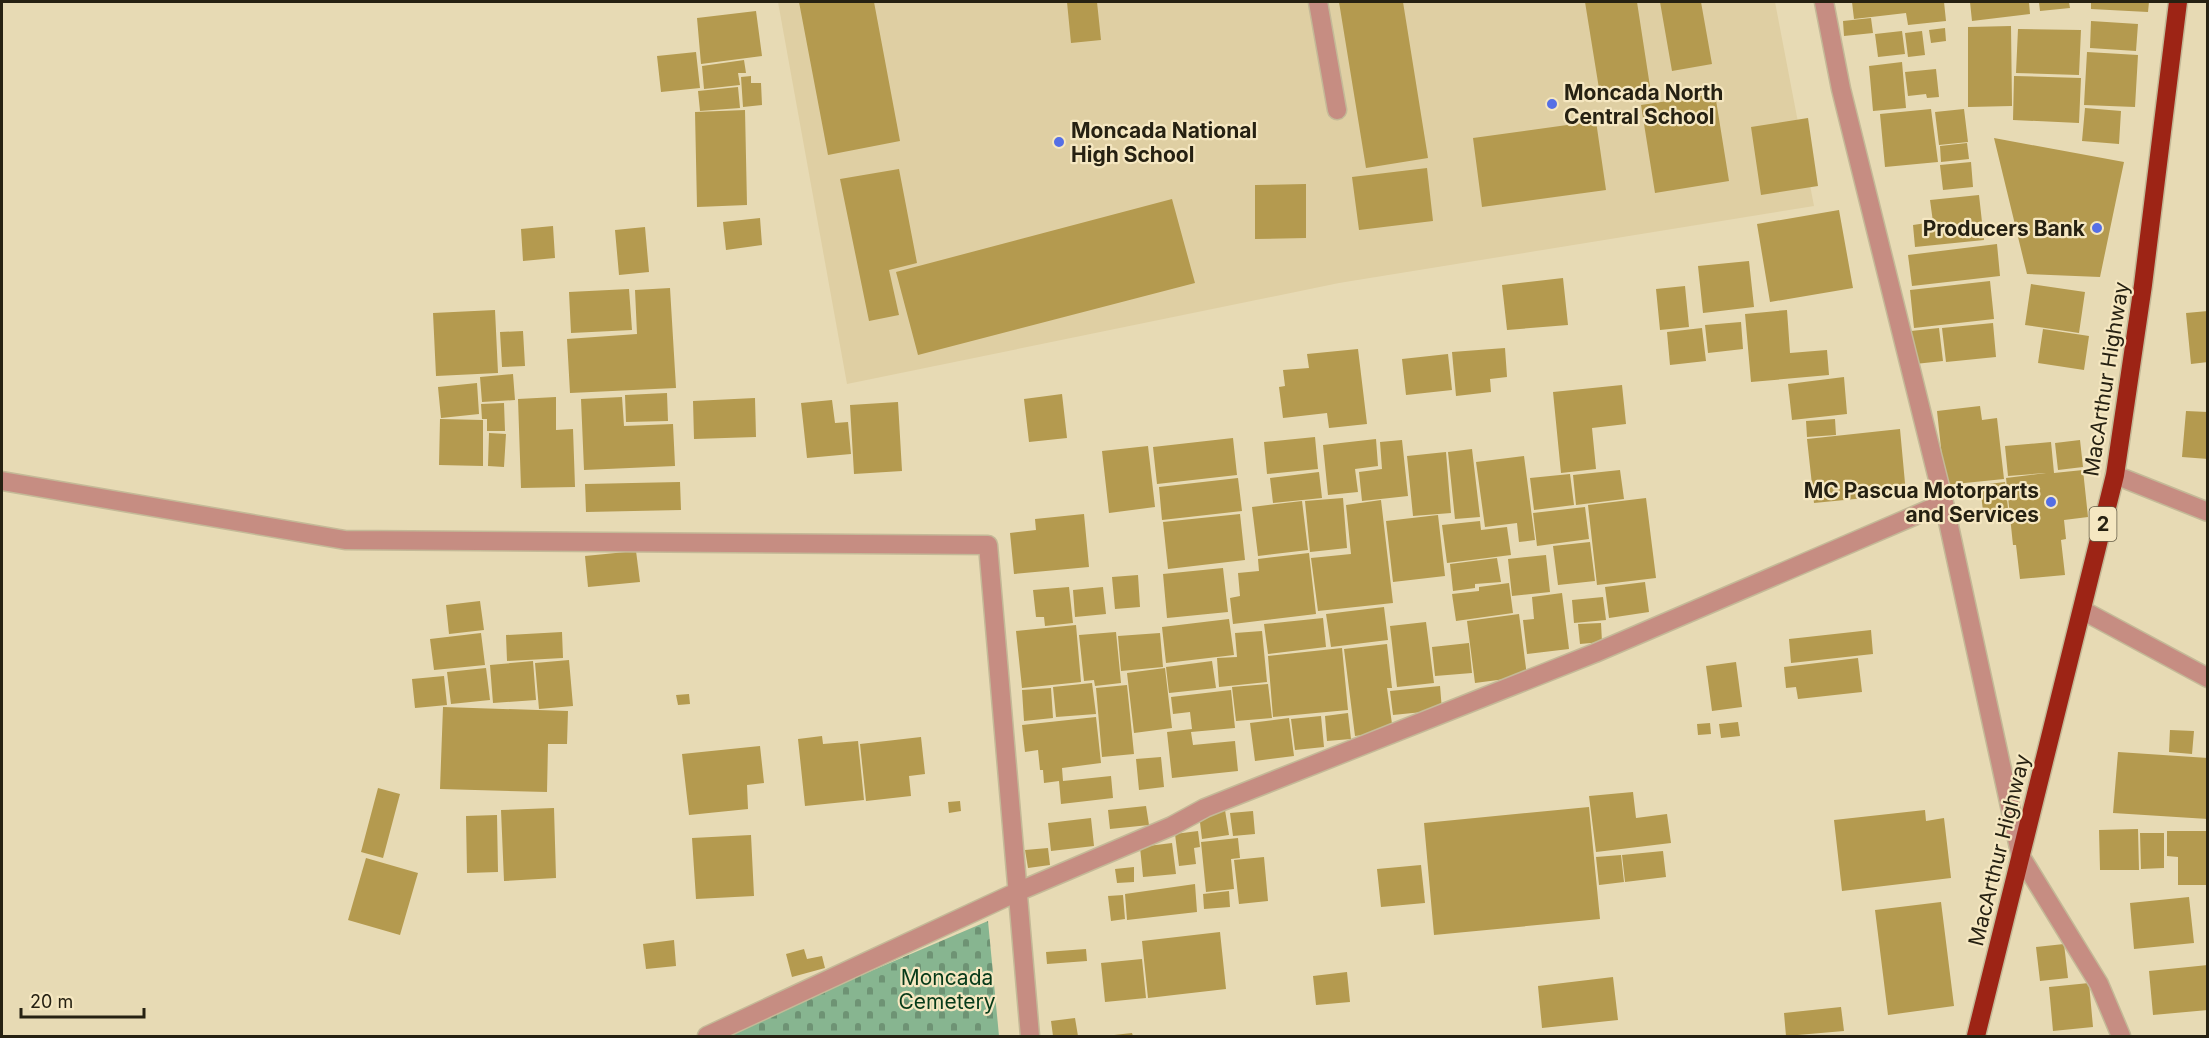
<svg xmlns="http://www.w3.org/2000/svg" width="2209" height="1038" viewBox="0 0 2209 1038" font-family="Inter,sans-serif">
<style>
.built{fill:#dfcfa3}
.cemetery{fill:url(#cemetery-stones)}
.building{fill:#b49a4f}
.lines{fill:none;stroke-linecap:round;stroke-linejoin:round}
.minor-casing{stroke:#c4b997;stroke-width:21}
.highway-casing{stroke:#c4b997;stroke-width:21}
.minor{stroke:#c68d82;stroke-width:18}
.highway{stroke:#9d2415;stroke-width:18}
.poi-dot{fill:#556fe5;stroke:#f5e7c1;stroke-width:2}
.labels{text-anchor:middle;dominant-baseline:central;stroke-width:4.5;stroke-linejoin:round;paint-order:stroke}
.shield{fill:#f5e7c1;stroke:#645c46;stroke-width:1.5}
.shield-label{font-size:20px;font-weight:bold;fill:#262112}
.poi-label{font-size:21px;font-weight:bold;fill:#262112;stroke:#f5e7c1;text-anchor:start}
.street-label{font-size:21px;fill:#262112;stroke:#f5e7c1}
.park-label{font-size:21px;fill:#063a19;stroke:#f5e7c1}
</style>
<defs>
<pattern id="cemetery-stones" width="16" height="16" patternUnits="userSpaceOnUse" patternTransform="scale(1.5)"><rect width="16" height="16" fill="#87b590"/><path d="M2 7V4a2 2 0 0 1 4 0v3zM10 15v-3a2 2 0 0 1 4 0v3z" fill="#6e9374"/></pattern>
</defs>
<rect width="100%" height="100%" fill="#e7dab4"/>
<path class="built" d="M778 2H1775L1814 206 1339 283 847 384Z"/>
<path class="cemetery" d="M988 921 999 1036H719Z"/>
<path class="building" d="M799 2H874L900 141 828 155Z
M1067 2H1097L1101 40 1071 43Z
M1339 2H1403L1428 158 1366 168Z
M1585 2H1637L1651 93 1601 101Z
M1660 2H1701L1712 64 1672 71Z
M1852 2H1944L1946 21 1908 25 1906 13 1854 19Z
M1970 2H2029L2030 14 1972 21Z
M2039 2H2069L2070 8 2040 11Z
M2091 2H2149L2148 12 2091 9Z
M756 11 762 56 701 64 697 18Z
M1871 18 1873 33 1844 36 1843 21Z
M2091 21 2138 24 2136 51 2090 48Z
M2011 26 2012 106 1968 107V27Z
M1945 28 1946 41 1931 43 1929 30Z
M2018 29 2081 30 2079 75 2016 73Z
M1902 31 1905 54 1878 57 1875 34Z
M1922 31 1925 55 1908 57 1905 33Z
M696 52 700 88 661 92 657 56Z
M2087 52 2138 55 2135 107 2084 105Z
M744 60 746 73H738L740 85 704 89 702 66Z
M1902 62 1906 108 1873 111 1869 66Z
M1936 69 1939 97 1927 98 1926 94 1908 96 1905 72Z
M751 76V83H761L762 105 743 107 741 77Z
M2014 76 2081 78 2079 123 2013 120Z
M738 87 740 108 700 111 698 91Z
M1715 94 1729 181 1655 193 1641 105Z
M2085 108 2121 111 2119 144 2082 141Z
M1931 109 1938 162 1885 167 1880 114Z
M1964 109 1968 142 1939 145 1935 112Z
M745 110 747 205 697 207 695 112Z
M1808 118 1818 186 1761 195 1751 127Z
M1596 121 1606 190 1482 207 1473 138Z
M1994 138 2124 162 2100 277 2027 274Z
M1967 143 1969 159 1941 162 1940 146Z
M1971 162 1973 187 1943 190 1940 165Z
M1427 168 1433 221 1359 230 1352 177Z
M899 169 917 263 889 270 899 315 869 321 840 179Z
M1306 184V238L1255 239V185Z
M1979 195 1984 240 1915 247 1913 225 1933 222 1930 200Z
M1172 199 1195 283 918 355 896 272Z
M1839 210 1853 288 1770 302 1757 224Z
M760 218 762 245 726 250 723 222Z
M553 226 555 258 523 261 521 229Z
M645 227 649 272 619 275 615 230Z
M1997 244 2000 276 1912 286 1908 255Z
M1749 261 1754 307 1703 313 1698 266Z
M1563 278 1568 325 1507 330 1502 285Z
M1990 281 1994 319 1914 328 1910 290Z
M2031 284 2085 292 2079 333 2025 325Z
M1685 286 1689 327 1660 330 1656 289Z
M670 288 676 388 570 393 567 339 637 334 635 290Z
M629 289 632 330 571 333 569 292Z
M495 310 498 373 436 376 433 313Z
M1787 310 1790 353 1827 350 1829 375 1751 382 1745 314Z
M2208 311V362L2191 364 2186 313Z
M1741 322 1743 349 1708 353 1705 325Z
M1993 323 1996 357 1946 362 1942 328Z
M1702 328 1706 361 1670 365 1667 332Z
M1939 328 1943 361 1915 364 1911 331Z
M2043 329 2089 336 2084 370 2038 363Z
M523 331 525 366 502 367 500 332Z
M1505 348 1507 377 1490 379 1491 392 1456 396 1452 352Z
M1358 349 1367 424 1329 428 1327 413 1283 418 1279 387 1285 386 1283 370 1309 368 1307 354Z
M1448 354 1452 390 1406 395 1402 359Z
M513 374 515 400 482 402 480 377Z
M1844 377 1847 414 1792 420 1788 384Z
M477 383 479 414 441 418 438 387Z
M1622 385 1626 424 1592 428 1596 469 1561 473 1553 392Z
M667 393 668 421 626 422 625 395Z
M1062 394 1067 438 1029 442 1024 399Z
M556 397V430L573 429 575 487 521 488 518 399Z
M622 397 624 426 673 424 675 466 584 470 581 399Z
M755 398 756 437 694 439 693 401Z
M832 400 835 423 848 422 851 454 807 458 801 403Z
M898 402 902 471 854 474 850 405Z
M504 403 505 431H487V419H482L481 404Z
M1980 406 1982 420 1997 418 2004 479 1945 485 1937 411Z
M2186 411 2208 412V459L2182 457Z
M440 419 483 420V466L439 465Z
M1835 419 1836 435 1807 437 1806 421Z
M1900 429 1906 494 1814 503 1807 439Z
M489 433 506 434 504 467 488 466Z
M1315 437 1318 469 1267 474 1264 442Z
M1233 438 1237 475 1157 484 1153 447Z
M1376 439 1378 466 1355 469 1358 492 1328 495 1323 445Z
M1402 440 1408 496 1362 501 1359 472 1382 469 1380 442Z
M2080 440 2083 467 2058 470 2055 443Z
M2051 442 2054 473 2083 470 2088 517 2064 520 2066 539 2061 540 2065 575 2020 579 2016 545H2013L2006 478 2046 473 2008 476 2005 446Z
M1148 446 1155 507 1109 513 1102 451Z
M1472 449 1480 517 1455 519 1448 452Z
M1446 452 1451 513 1413 516 1407 456Z
M1524 456 1535 540 1519 542 1517 523 1485 527 1476 462Z
M1620 470 1624 499 1576 505 1573 475Z
M1319 472 1322 498 1273 503 1270 478Z
M1570 474 1574 505 1534 510 1530 478Z
M1238 478 1242 511 1162 520 1159 487Z
M680 482 681 510 586 512 585 484Z
M2005 482 2008 508 1983 511 1980 485Z
M1343 498 1347 548 1310 552 1305 501Z
M1646 498 1656 578 1597 585 1588 505Z
M1381 500 1393 603 1318 611 1311 558 1351 554 1346 505Z
M1302 501 1308 550 1258 556 1252 507Z
M1585 507 1589 539 1537 546 1533 513Z
M1084 514 1089 567 1014 574 1010 533 1036 530 1035 519Z
M1240 514 1245 560 1168 569 1163 522Z
M1438 515 1445 576 1393 582 1386 521Z
M1480 521 1481 530 1507 527 1511 555 1447 563 1442 525Z
M1590 542 1595 581 1558 585 1553 546Z
M636 551 640 582 588 587 585 556Z
M1309 553 1316 614 1233 624 1230 598 1240 596 1238 573 1259 571 1258 559Z
M1546 555 1550 592 1512 596 1508 559Z
M1497 558 1501 582 1475 584V588L1453 591 1450 564Z
M1223 568 1228 612 1167 618 1163 574Z
M1138 575 1140 607 1115 609 1112 577Z
M1645 582 1649 612 1609 618 1605 587Z
M1509 583 1513 613 1456 621 1452 594 1479 591V587Z
M1069 587 1073 623 1045 626 1044 617H1036L1033 590Z
M1103 587 1106 614 1075 617 1073 590Z
M1562 593 1569 649 1527 654 1523 620 1534 619 1532 597Z
M1603 597 1606 620 1574 623 1572 600Z
M480 601 484 630 449 634 446 605Z
M1384 607 1388 640 1331 647 1326 614Z
M1519 614 1527 676 1475 683 1467 621Z
M1323 618 1326 647 1268 654 1264 624Z
M1229 619 1234 655 1166 663 1162 627Z
M1426 622 1434 683 1397 687 1390 626Z
M1601 623 1602 642 1580 644 1578 624Z
M1076 625 1081 682 1022 688 1016 631Z
M1871 630 1873 654 1791 663 1789 639Z
M1262 631 1267 682 1219 687 1217 658 1237 657 1235 633Z
M562 632 563 658 507 661 506 635Z
M1116 632 1121 683 1095 686 1094 680 1084 681 1079 635Z
M481 633 485 665 434 670 430 639Z
M1160 633 1163 667 1121 671 1118 636Z
M1469 643 1472 673 1435 676 1432 647Z
M1387 644 1392 688H1387L1393 731 1355 736 1344 649Z
M1342 648 1348 710 1273 717 1268 656Z
M1858 658 1862 692 1798 699 1796 687 1786 688 1784 667Z
M569 660 573 706 539 709 535 663Z
M533 661 536 700 493 703 490 665Z
M1212 661 1216 688 1169 693 1166 667Z
M1736 662 1742 707 1712 711 1706 666Z
M486 668 490 700 451 704 447 672Z
M1165 668 1172 728 1134 733 1127 673Z
M444 676 447 705 415 708 412 679Z
M1092 683 1096 714 1056 717 1053 687Z
M1268 684 1272 718 1236 721 1232 687Z
M1127 685 1134 754 1102 757 1096 688Z
M1440 686 1442 710 1393 715 1390 691Z
M1051 688 1053 718 1024 721 1022 690Z
M1231 690 1235 728 1191 732 1193 745 1235 741 1238 771 1172 778 1167 732 1192 729 1190 712 1173 714 1171 697Z
M689 694 690 704 678 705 676 695Z
M443 707 568 711 567 744H548L547 792 440 789Z
M1348 713 1351 739 1327 741 1325 716Z
M1321 716 1324 747 1295 750 1291 719Z
M1096 717 1101 763 1062 768 1063 781 1111 776 1113 798 1061 804 1059 781 1044 783 1043 770H1040L1038 750 1025 752 1022 725Z
M1289 718 1294 756 1255 761 1250 723Z
M1738 722 1740 736 1721 738 1719 724Z
M1710 723 1711 734 1698 735 1697 724Z
M2170 730 2194 731 2192 754 2169 752Z
M822 736 823 744 858 741 864 800 805 806 798 739Z
M921 737 925 774 909 776 911 796 866 801 860 744Z
M760 746 764 783 747 785 748 809 689 815 682 754Z
M2118 752 2208 758V819L2113 813Z
M1161 757 1164 787 1139 790 1136 759Z
M378 788 400 794 383 858 361 852Z
M1633 792 1636 818 1667 814 1671 843 1596 852 1589 796Z
M960 801 961 811 949 813 948 802Z
M1146 806 1149 825 1110 829 1108 810Z
M1589 807 1600 919 1434 935 1424 823Z
M554 808 556 878 504 881 501 810Z
M1225 810 1229 835 1202 839 1199 814Z
M1925 810 1926 821 1944 818 1951 878 1842 891 1834 820Z
M1253 811 1255 834 1233 836 1230 813Z
M497 815 498 872 467 873 466 816Z
M1091 818 1094 846 1051 851 1048 823Z
M2138 829 2139 870H2100L2099 830Z
M1198 831 1200 847 1194 848 1196 864 1179 866 1175 834Z
M2167 831H2208V885H2178V857L2167 856Z
M2140 833H2164V868L2141 869Z
M751 835 754 896 696 899 692 838Z
M1238 838 1240 858 1231 859 1234 889 1206 892 1201 842Z
M1172 843 1176 874 1143 877 1140 847Z
M1048 848 1050 865 1028 868 1025 850Z
M1663 851 1666 877 1625 882 1622 855Z
M1621 855 1624 882 1599 885 1596 857Z
M1264 857 1268 901 1239 904 1234 860Z
M366 858 418 873 400 935 348 920Z
M1421 865 1425 903 1381 907 1377 869Z
M1134 867V882L1117 883 1115 869Z
M1195 884 1197 912 1127 920 1125 894Z
M1229 891 1230 907 1204 909 1203 894Z
M1123 895 1125 919 1111 921 1108 896Z
M2189 897 2194 943 2134 949 2130 903Z
M1941 902 1954 1006 1888 1015 1875 910Z
M1220 932 1226 989 1148 998 1142 941Z
M674 940 676 966 646 969 643 944Z
M2064 944 2068 978 2040 981 2036 947Z
M804 949 807 959 822 956 825 968 792 977 786 954Z
M1086 949 1087 961 1047 964 1046 952Z
M1142 959 1146 998 1105 1002 1101 963Z
M2208 965V1010L2153 1015 2149 971Z
M1347 972 1350 1002 1316 1005 1313 976Z
M1613 977 1618 1020 1542 1028 1538 986Z
M2089 983 2093 1027 2053 1031 2049 987Z
M1841 1007 1844 1031 1786 1036 1784 1013Z
M1075 1018 1078 1036H1053L1051 1021Z
M1132 1033 1133 1036H1114V1035Z"/>
<g class="lines">
<defs>
<path id="minor" d="M1318 2 1337 110
M1824 2 1841 89 1944 503 2021 857 2099 984 2121 1036
M2115 475 2208 512
M2 481 345 540 988 545 1030 1036
M2082 610 2208 678
M707 1036 1017 892 1172 826 1205 808 1595 653 1944 503"/>
<path id="highway" d="M1976 1036 2115 475 2143 285 2178 2"/>
</defs>
<use href="#minor" class="minor-casing"/>
<use href="#highway" class="highway-casing"/>
<use href="#minor" class="minor"/>
<use href="#highway" class="highway"/>
</g>
<g class="poi-dot">
<circle cx="1552" cy="104" r="6"/>
<circle cx="1059" cy="142" r="6"/>
<circle cx="2097" cy="228" r="6"/>
<circle cx="2051" cy="502" r="6"/>
</g>
<g class="labels">
<rect class="shield" x="2089.5" y="507" width="27" height="34" rx="4.5"/>
<g class="shield-label">
<text x="2103" y="524">2</text>
</g>
<g class="poi-label">
<text x="1564" y="92">Moncada North<tspan x="1564" dy="24">Central School</tspan></text>
<text x="1071" y="130">Moncada National<tspan x="1071" dy="24">High School</tspan></text>
<text x="2085" y="228" text-anchor="end">Producers Bank</text>
<text x="2039" y="490" text-anchor="end">MC Pascua Motorparts<tspan x="2039" dy="24">and Services</tspan></text>
</g>
<g class="street-label">
<text transform="translate(2106 379) rotate(-81)">MacArthur Highway</text>
<text transform="translate(1999 850) rotate(-76)">MacArthur Highway</text>
</g>
<g class="park-label">
<text x="947" y="977">Moncada<tspan x="947" dy="24">Cemetery</tspan></text>
</g>
</g>
<rect width="2209" height="1038" fill="none" stroke="#262112" stroke-width="6"/>
<path d="M21 1008v9h123v-9" fill="none" stroke="#262112" stroke-width="3"/>
<text x="30" y="1008" font-size="18" fill="#262112" stroke="#f5e7c1" stroke-width="4.5" paint-order="stroke">20 m</text>
</svg>
